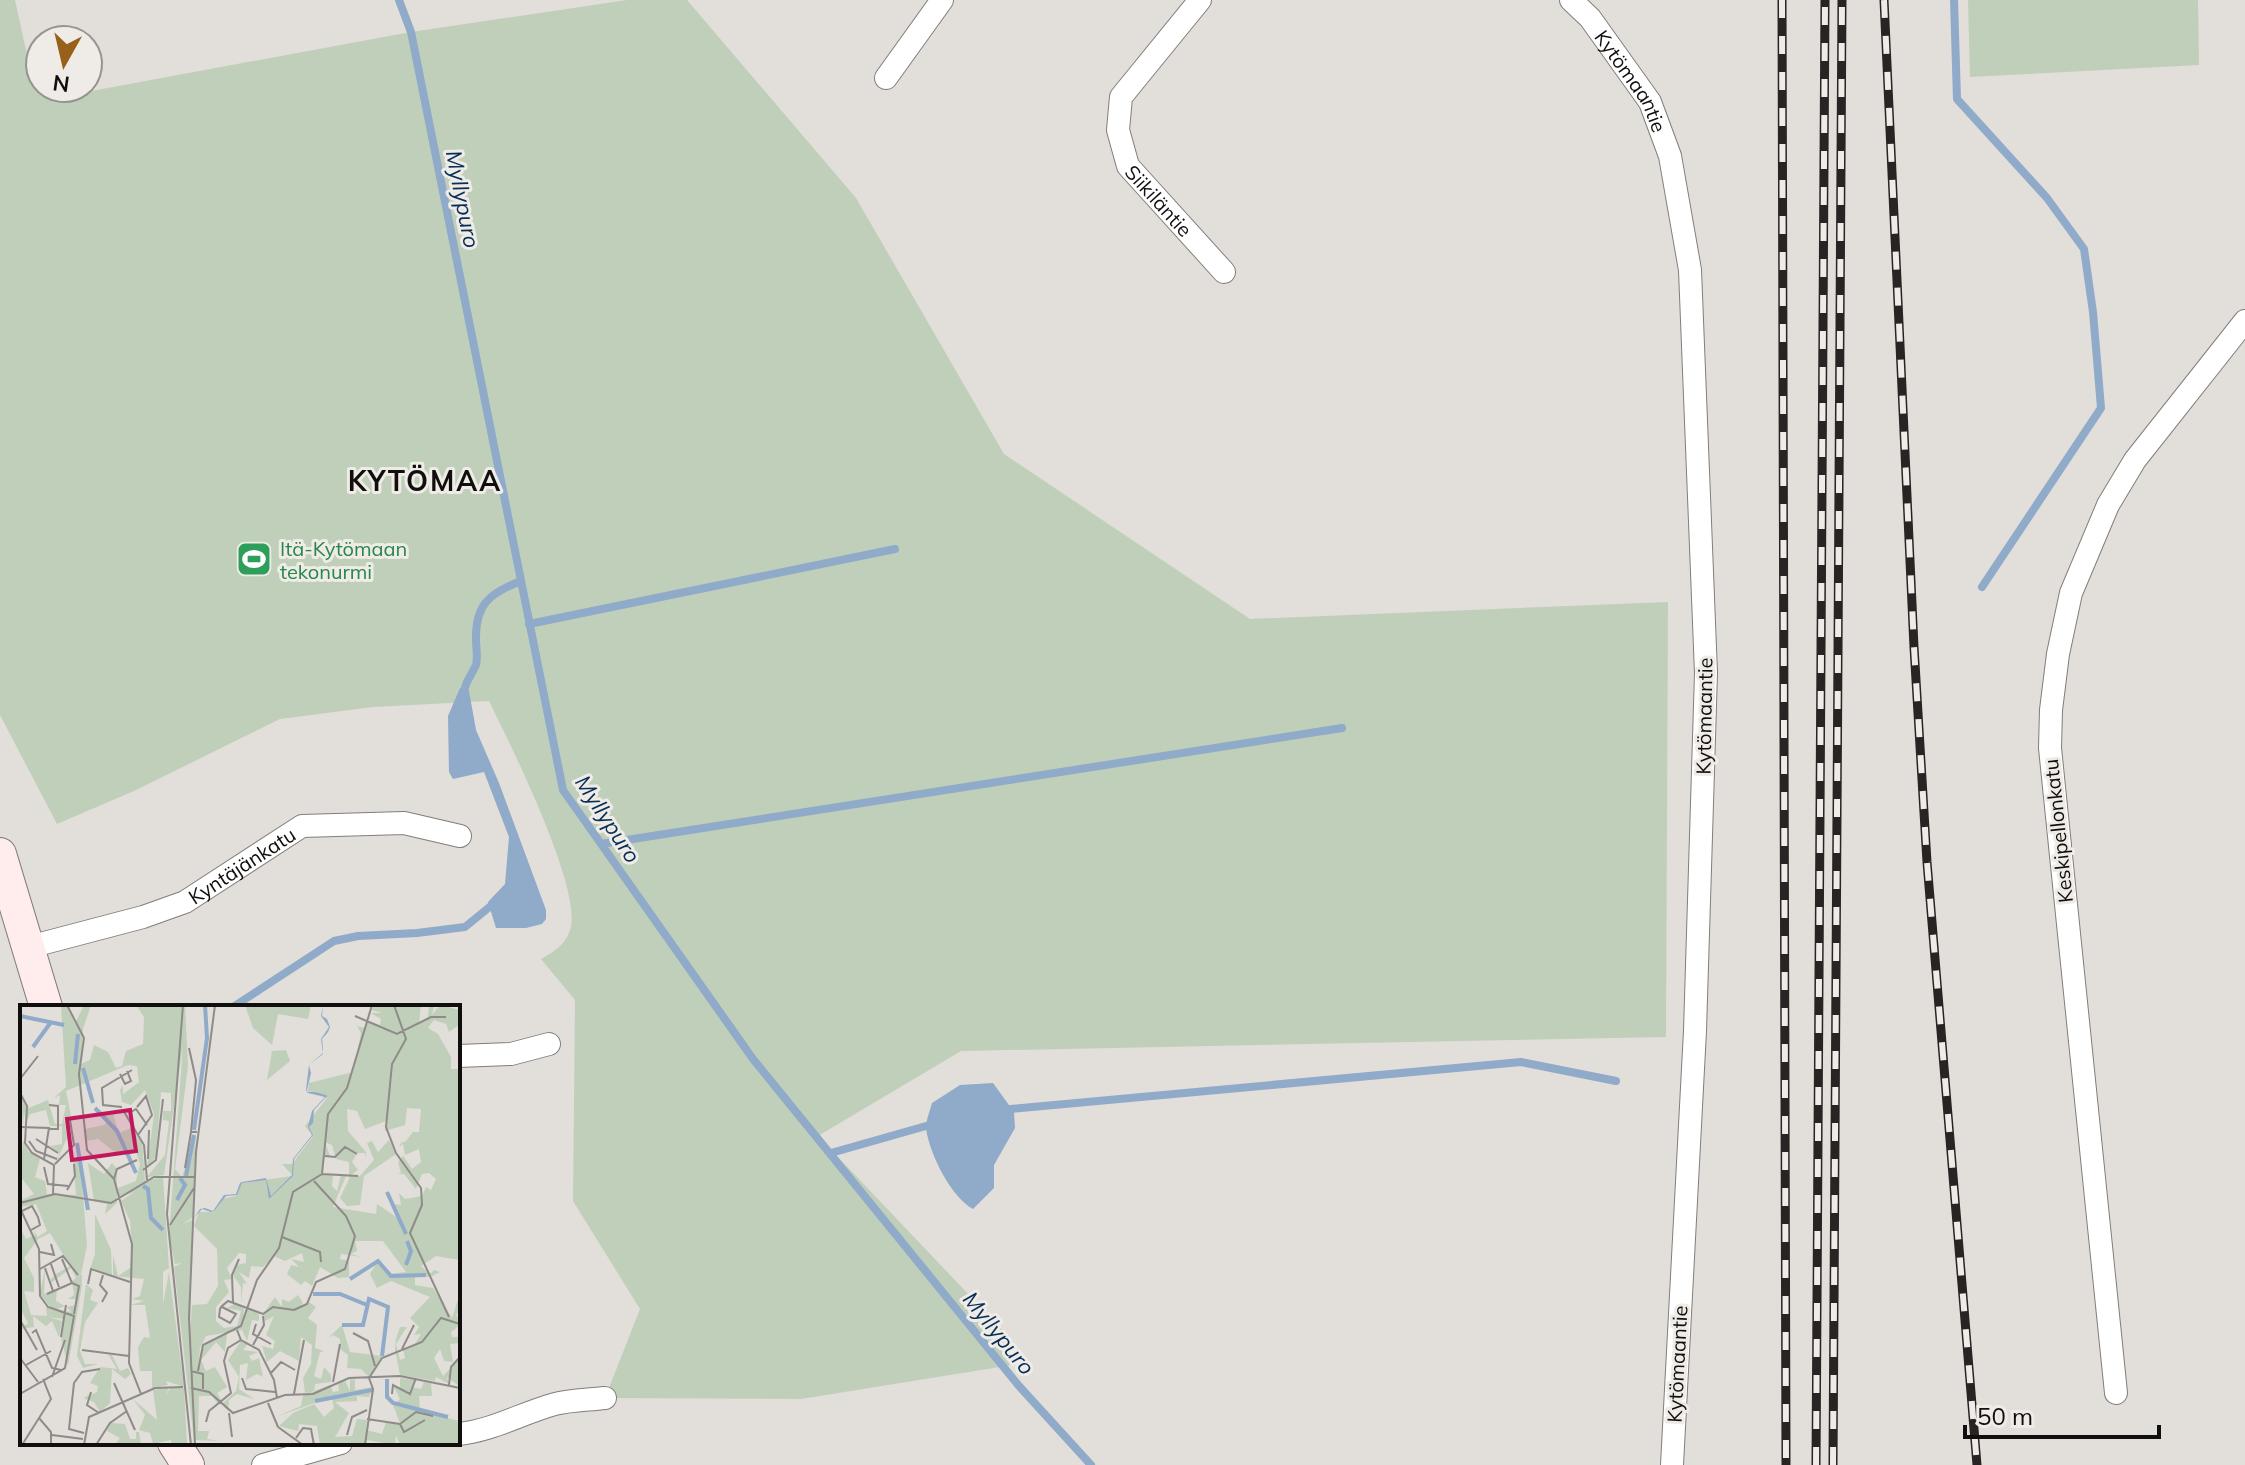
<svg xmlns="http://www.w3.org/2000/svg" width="2245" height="1465" viewBox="0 0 2245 1465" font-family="Mulish,sans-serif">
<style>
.green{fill:#c0cfba}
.water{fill:#90aac9}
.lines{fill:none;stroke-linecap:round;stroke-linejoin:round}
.stream{stroke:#90aac9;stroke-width:8}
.street-casing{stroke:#827e7a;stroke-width:24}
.secondary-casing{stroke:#827e7a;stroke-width:34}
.street{stroke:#fff;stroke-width:22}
.secondary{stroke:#feedec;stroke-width:32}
.rail-casing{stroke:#272423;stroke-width:9}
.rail{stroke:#efebe6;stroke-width:6;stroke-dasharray:18;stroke-linecap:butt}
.labels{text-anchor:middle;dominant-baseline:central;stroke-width:6;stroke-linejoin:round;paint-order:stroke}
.street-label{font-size:20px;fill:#110f0e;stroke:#efebe6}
.leisure-label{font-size:20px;fill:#27864d;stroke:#efebe6;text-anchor:start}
.water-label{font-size:22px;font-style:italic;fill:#062e56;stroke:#efebe6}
.district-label{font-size:28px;font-weight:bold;letter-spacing:2px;fill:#110f0e;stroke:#efebe6}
.inset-river{fill:none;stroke:#90aac9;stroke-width:4}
.inset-road{fill:none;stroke:#8e8b88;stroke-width:2}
.view{fill:#c2185b;fill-opacity:0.15;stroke:#c2185b;stroke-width:4}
.inset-edge{fill:none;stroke:#110f0e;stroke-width:4}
</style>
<rect width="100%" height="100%" fill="#e2ded9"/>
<path class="green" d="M0 0H15L33 82 40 83V88H66L86 92 411 32 627 0H687L856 198 1004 454 1250 619 1668 602 1666 1037 961 1051 818 1136 1009 1337 1012 1365 801 1399 605 1398 640 1309 573 1201 575 1000 541 959C555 951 565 945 570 930 584 891 509 742 489 701L373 707 280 719 134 791 57 824 0 715Z
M1968 0H2198L2199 65 1970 77Z"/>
<path class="water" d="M460 688 469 691 476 730 499 783 546 910V919L542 924 526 928H496L488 902 505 884 509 837 484 772 453 779 449 772 448 716Z
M993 1083 1014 1112 1015 1128 994 1165V1188L973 1209C951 1197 929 1153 926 1128 926 1120 930 1111 932 1103L960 1085Z"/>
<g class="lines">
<path class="stream" d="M399 0 411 32 563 790 753 1059 1019 1386 1091 1465
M1954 0 1957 99 2047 198 2084 249 2093 312 2101 408 1982 587
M529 624 895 549
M464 699C463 684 470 678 476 665 478 658 476 647 476 640 475 604 490 593 521 581
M601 844 1342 728
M233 1007 334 941 358 936 417 933 465 927 492 905 500 904
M1011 1109 1521 1062 1616 1081
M831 1153 926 1126"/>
<defs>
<g id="street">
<path id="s1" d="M1200 0 1121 97 1118 130 1128 166 1224 272"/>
<path id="s2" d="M1571 0 1590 18 1650 102 1670 156 1690 270 1706 673 1695 1031 1672 1465"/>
<path d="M886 78 942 0"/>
<path id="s3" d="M29 947 143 917 185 902 302 826 404 823 460 836"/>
<path d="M458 1056 511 1054 549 1044"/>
<path d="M2116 1393 2050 748 2051 710 2058 654 2071 593 2108 505 2135 460 2245 321"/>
<path d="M458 1434C492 1431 522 1413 555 1404 570 1400 588 1400 605 1398"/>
<path d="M263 1465 341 1443"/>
</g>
<path id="secondary" d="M0 854 46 1007
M174 1443 188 1465"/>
</defs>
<use href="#street" class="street-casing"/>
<use href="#secondary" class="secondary-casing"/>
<use href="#street" class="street"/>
<use href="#secondary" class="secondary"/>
<defs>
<path id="rail" d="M1782 0 1786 1465
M1884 0 1914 647 1927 862 1977 1465
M1816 1465 1825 0
M1833 1465 1842 0"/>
</defs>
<use href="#rail" class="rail-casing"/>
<use href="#rail" class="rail"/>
</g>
<defs>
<symbol id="stadium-square" viewBox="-11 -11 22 22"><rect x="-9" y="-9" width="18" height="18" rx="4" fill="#2e9e5b" stroke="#efebe6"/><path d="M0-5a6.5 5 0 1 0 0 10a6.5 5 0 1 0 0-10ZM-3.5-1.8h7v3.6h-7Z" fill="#fff"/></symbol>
</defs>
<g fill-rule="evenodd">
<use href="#stadium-square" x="234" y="539" width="40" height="40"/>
</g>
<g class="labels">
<g class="street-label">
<text stroke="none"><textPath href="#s2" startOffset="102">Kytömaantie</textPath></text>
<text stroke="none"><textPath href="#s1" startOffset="242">Siikiläntie</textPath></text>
<text transform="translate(1704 716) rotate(-89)">Kytömaantie</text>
<text transform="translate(2058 831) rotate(-96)">Keskipellonkatu</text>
<text stroke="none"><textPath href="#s3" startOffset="230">Kyntäjänkatu</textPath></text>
<text transform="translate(1677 1364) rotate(-87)">Kytömaantie</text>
</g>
<g class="leisure-label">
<text x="280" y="548">Itä-Kytömaan<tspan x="280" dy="23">tekonurmi</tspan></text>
</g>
<g class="water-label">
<text transform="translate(463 199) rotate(79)">Myllypuro</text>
<text transform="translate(608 819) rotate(57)">Myllypuro</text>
<text transform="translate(999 1333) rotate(51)">Myllypuro</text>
</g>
<g class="district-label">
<text x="425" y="480">KYTÖMAA</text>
</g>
</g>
<g transform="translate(20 1005)">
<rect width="440" height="440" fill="#e2ded9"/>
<path d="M41 0H48L55 19 64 0H71L63 24 61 59 70 55 74 40 88 47 96 63 102 61 106 46 123 39 124 12 116 0H165L168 61 155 164 162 172 176 129 173 212 163 219 172 215 170 333 172 300 187 299 198 281 197 244 174 221 179 207H193L201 194 216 191 222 178 273 171 262 159H272L293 131 285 121 307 93 288 86 289 78 333 67 341 28 337 21 344 23 349 16 360 20 361 14 351 8H362L352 5 353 0H401L399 18 408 12 409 0H414L412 10 420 0 440 5V19L429 27 426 19 414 15 408 23 418 29 431 52V64H440V255L416 251 401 261 410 269 414 265 420 267 410 272 395 270V280L413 283 432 313 440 288V311L436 308 440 320 431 327 432 332H440V338L430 339 433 357 424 356 420 344 414 353 423 371 439 354 440 382 427 372 429 379 416 372 415 376 380 370 375 345 376 334 380 322H387L376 339 380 355 385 353 383 344 395 339 401 329 394 330 399 322 390 313 410 292 371 276 357 283 350 269 358 256 370 269 386 267 363 236H335L337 246 330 249 342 252 321 249 320 254 329 256V272L318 273 300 262 292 281 285 276 281 280 267 269 271 260 279 262 271 254 284 257 282 248 265 256 254 251 243 262 231 261 229 273 219 267 227 279 223 278 221 298V282L213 270 217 260 226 258V249L219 248 207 263 212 274 204 275 209 287 196 302V316L204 323 217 321 221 306 207 303 216 298 224 304 223 313 226 304 239 308V316L232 315 227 336 222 325 186 331 180 343 178 365 182 342 207 329 205 347 196 337 181 355 186 366 195 362 207 382 197 388 202 396 198 399 192 391H179L178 426H189L187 434 199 436 174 435 154 262 162 258 155 259 149 231 163 40 144 170 127 172 145 150 149 116 143 115V106H151V88L141 87 136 152 127 162 134 109 125 85 111 100 102 97 100 85 103 80V89L119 77 117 61 108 60 46 86 51 111 44 113 47 133 36 158 39 148 30 141 42 139V121H30L26 105 10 109 6 118 4 106 3 120 0 86 9 103 28 95 35 119H42L46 100H39L40 90 34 93 46 82ZM387 103 401 104 399 127H393L386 136 381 138 379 142 383 139 385 150 399 144 401 157 392 164 383 151 378 157 381 168 376 169H384L396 184 402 169 409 168 416 174 411 185 406 182 402 191 385 194 379 188 381 200 374 199 382 216 357 199 356 209 313 202 326 171 330 172 320 193 327 201 340 200 344 171 376 149 369 135 358 147 352 136 347 138 354 155 340 171 331 170 338 165 332 157 337 148H345V154L346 147 328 126 327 104 337 106 345 124 366 116 365 126 385 120ZM305 137 312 140 316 154 329 157V170H321L317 186 312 181 313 170 302 169 305 151H310ZM225 0H291L288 14 258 9 252 40 233 23ZM266 45 270 56 247 75 252 46ZM93 109 99 128 111 123 122 137 125 176 143 172 149 263 143 267V299L149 267 164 382 146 376 148 380 132 383V366H120L118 342 124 332 130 333 125 300H111L124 296 112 294 120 291 124 274 93 271V250L98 271 110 263 112 242 110 216 101 196 114 187 99 192 98 183 116 176 120 159 115 144 97 149 78 134 66 136 65 124 84 120 88 117 82 112ZM3 135 8 146 20 154 15 172 25 176 27 189 56 190 53 153 60 152 67 241 61 269 53 264 62 270V280L48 361 41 333 43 314 29 312 42 316 39 332 32 316 26 321 13 311 14 322 0 324 8 318 0 303V223L6 234 15 230 13 225 18 232 27 226 16 199 0 202V196L14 189 0 171ZM30 228 50 261 36 269 31 274V278L51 263 56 273 52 276 54 290 48 294H55V300L47 302 51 307 37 304 45 301 36 296 37 284 24 289 25 263 20 289 31 303 26 301 27 311 11 310 4 286 14 287V273L4 253 18 234ZM68 158 84 169 92 158 97 164V198L85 209 87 199 74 196ZM75 209 91 245 92 271 72 263 69 267 75 249ZM66 279 73 285 70 295 78 298 65 317 60 346 65 359H78L63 363 57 351ZM278 290 283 298 280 301 289 297 296 302 288 313 297 320 295 343 304 346 300 347 294 371 301 374 304 362 311 370V377L295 379 294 387 285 388 283 373 291 359 292 340 281 332 279 356 260 346 247 357 242 341 235 339 253 344 255 336 246 330 254 311 245 316 243 309 255 292 262 302V294L269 297ZM322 320 330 347 362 351 349 372 341 364 327 363 328 350 320 344V334L313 330 308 333ZM221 336 228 339 223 345 238 347 229 351 232 356 239 353 243 372 237 369 226 375 228 358 220 360 219 384 234 394 217 389 209 395 208 406 202 399 216 386 219 372 208 355ZM88 349 92 350 100 366 108 363 111 369 105 374 92 364 90 398 80 407 74 397 63 393 77 387 78 381 70 378 80 362 97 364ZM380 373 395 375 392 382 401 384 404 377 411 378 412 391H399L400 404 375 399 380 394 374 382 380 384ZM330 374 335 375V385L353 382 349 392 319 389 256 412 281 401 283 390 310 380 313 387 319 386 318 378 325 376 330 386ZM149 382 146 390 151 382 164 383 167 440H152L151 435 133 439 130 428 119 425 125 410 113 394 137 415 133 385ZM337 391V396L315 397 329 408 315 432 332 431 337 414 347 415 346 425 362 429 366 417 380 418 373 400 440 416V440H380L376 430 375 440 347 435 345 440H300L297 421 279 419 278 426 259 421 273 408 294 399 304 412 314 403 312 393ZM91 418 105 419 110 434H116V427H119L121 439 96 438 100 433 87 426Z" fill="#c0cfba" fill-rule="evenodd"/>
<path d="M303 0 302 11 307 14 310 22 308 27 302 34 303 43V49L289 60 291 68 287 85 288 87H295L306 90 307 91 294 105 293 118 289 122 293 130 274 154 273 171 249 194 246 175 222 178 217 190 206 191 194 206 191 207 182 204 174 213 180 204 185 203 193 206 204 190 216 189 220 178 222 177 246 173 251 191 272 170 273 154 292 130 288 122 292 106 305 92 288 88 286 85 289 60 303 48 301 34 309 22 301 11Z" fill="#90aac9"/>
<path class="inset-river" d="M0 11 44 20M13 42 31 17M55 59 58 29M63 63 73 98M75 103 97 126 116 168M174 125 187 33 185 0M57 138 68 205M166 171 174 130M123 181 128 184 131 213 143 225M367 187 386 229M157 195 165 180 160 173M386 260 391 246 387 236M330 274 358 256 371 271 406 270M293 289H320L347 300M322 320H343L349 294 368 302 362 351M367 374V392L373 398 428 412M295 396 352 385"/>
<path class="inset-road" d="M47 0 64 33 59 69 67 145 94 174 112 239 109 358 121 389M163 0 147 209 171 440M374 0 386 34 372 59 366 122 376 148 401 183 402 200 390 228 429 312M335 11 377 29 411 12H426M169 43 176 75 171 127M100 69 105 79 111 76 107 66M0 74 18 51M0 88 7 101 5 138 12 148 34 160 33 189M29 100 38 101V124H29M102 102 83 100 82 83 112 65M117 102 126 91 132 110 118 130M103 105 124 140 127 175M111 107 116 104 127 120M0 122 29 123 24 154M16 134 38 148M9 136 16 146 37 154M305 151 315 152 325 142 337 149M128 154 129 125M35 159 54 140 50 115M24 162 28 179 48 181M165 163 171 127H177M123 165 136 155 143 94M302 169 338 171M94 174 97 164 117 155M47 185 55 171 54 159M0 198 35 189 91 198 134 172H175M0 203 19 244 20 291 28 302 54 311 45 363 0 389M2 206 12 201 18 212 20 220 11 225M150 220 174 183M262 232 300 247 301 257M20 247 34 250 31 239M42 254 52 278M31 259 39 282M25 263 33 286M20 264 43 251 58 270M52 278 59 281 54 309M68 279 71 264 110 277M27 289 52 278M82 297 87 288 80 280 83 270M213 297 212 270 219 254M202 302 216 309 210 318 199 312 200 304 201 302H202V301L208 296 243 309 253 302 274 305 287 299 296 277 325 264 335 231 326 211 294 176M0 315 17 345M236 319 233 329 251 339M217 325 221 335 239 345 254 375 257 393M12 328 16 325 32 363 41 365M333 328 348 336 355 361M41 332 46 300M233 340 244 320 243 311M382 344 394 320M62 345 109 351M0 353 18 377M6 360 31 346M171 366 183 369V384M178 366 183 340 221 321 237 275 259 243 273 187 302 169 308 109 327 83 352 0M250 369 261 357 275 365M32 372 45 335M222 373 226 384 255 387M349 373 362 353 402 337 421 313 440 319M313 377 320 339M94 378 115 425M429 380 431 362 440 352M171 383 189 387 213 408 265 390 293 389 329 373 380 371 440 383M71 387 67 400 79 408M274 389 284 335M372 389 373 380 390 389 396 373M248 398 258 422M209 408 212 432M19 413 31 427V440M347 414 380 419M186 417 189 406 211 388 204 356 208 343 221 335M380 419 396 407 413 411M380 419 384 427 405 415M258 422 283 440M64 428 49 424 54 378 62 367 80 364M32 430 63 434M327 430 332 412 347 405M276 433 283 423 291 424 294 440M2 440 31 394 23 374M64 440 69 412 135 383 163 382M76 440 90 418 107 406M133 440H195M175 440 169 313 176 147 195 0M345 440 353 384 349 373"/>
<path class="view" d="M110 105 116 146 52 155 47 114Z"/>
<rect width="440" height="440" class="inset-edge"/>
</g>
<g transform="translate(64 64) rotate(188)"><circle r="38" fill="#efebe6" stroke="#969390" stroke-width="2"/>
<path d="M0-6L14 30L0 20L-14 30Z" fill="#98611b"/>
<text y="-12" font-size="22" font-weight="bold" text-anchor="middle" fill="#110f0e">N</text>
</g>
<path d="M1965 1425v12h194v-12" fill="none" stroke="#110f0e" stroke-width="4"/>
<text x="1977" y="1425" font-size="24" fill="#110f0e" stroke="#efebe6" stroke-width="6" paint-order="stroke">50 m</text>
</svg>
